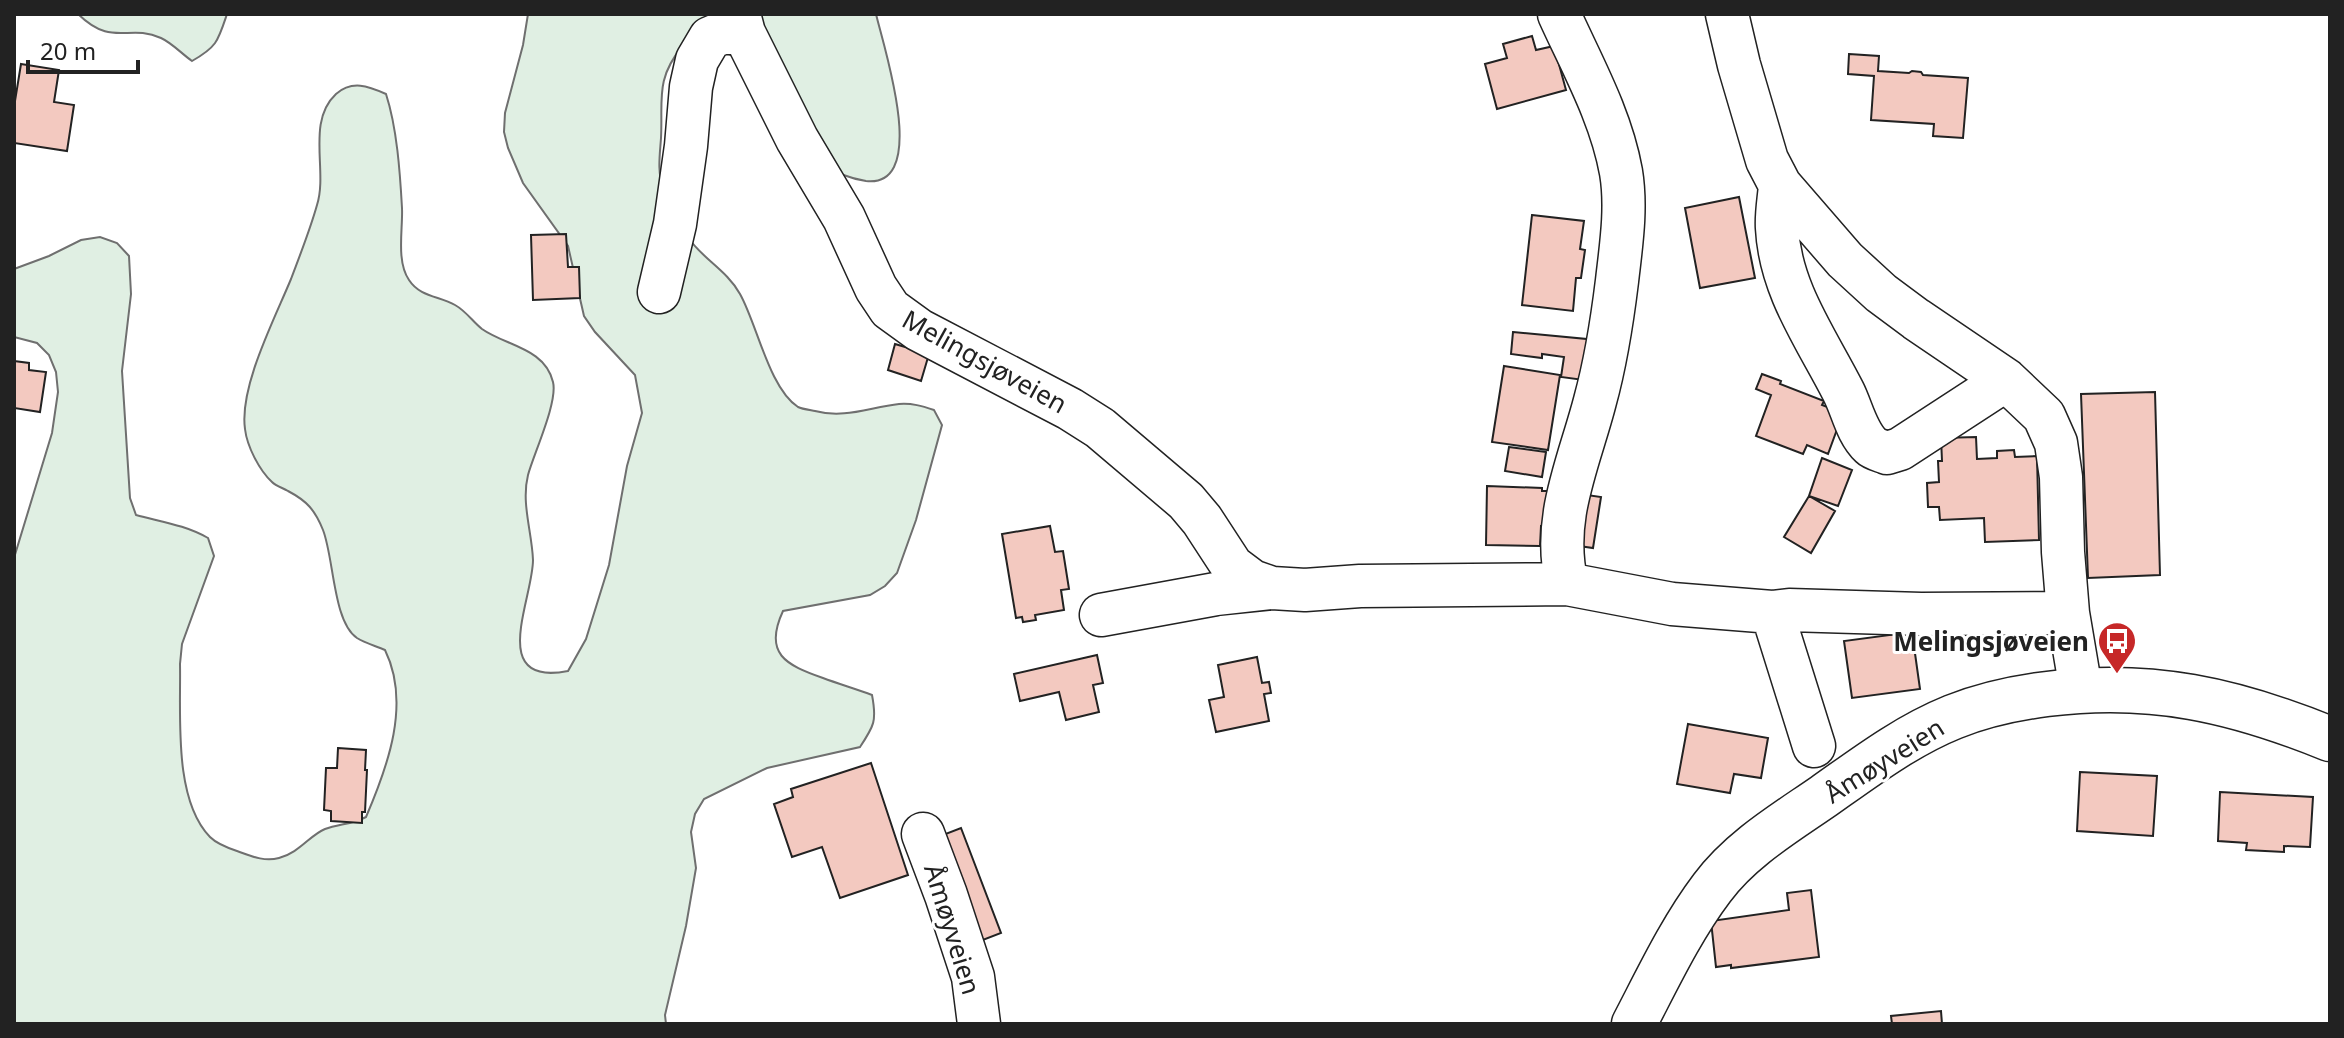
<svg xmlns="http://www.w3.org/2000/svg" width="2344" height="1038" viewBox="0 0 2344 1038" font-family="'Noto Sans',sans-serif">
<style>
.green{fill:#e0efe3;stroke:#6f6f6f;stroke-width:2}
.building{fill:#f3c9c0;stroke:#222;stroke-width:2}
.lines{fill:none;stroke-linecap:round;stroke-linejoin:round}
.minor-casing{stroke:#222;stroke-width:45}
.major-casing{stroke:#222;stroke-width:47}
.minor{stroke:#fff;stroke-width:42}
.major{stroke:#fff;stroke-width:44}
.labels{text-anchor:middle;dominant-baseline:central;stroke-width:6;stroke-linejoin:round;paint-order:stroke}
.street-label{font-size:26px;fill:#222;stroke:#fff}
.poi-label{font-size:26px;font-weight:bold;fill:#222;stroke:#fff;text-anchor:end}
</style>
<rect width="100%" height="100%" fill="#fff"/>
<path class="green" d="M78 14H227C218 41 217 47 192 61 182 54 172 43 161 38 128 23 113 48 78 14Z
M528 14H876C883 45 931 188 866 181 853 179 830 172 821 162 799 139 779 112 759 86 751 78 744 65 735 58 725 49 696 47 682 47 655 79 663 101 661 138 660 154 657 171 663 187 668 203 678 221 687 236 701 258 727 270 740 294 757 324 769 388 798 407 802 409 810 410 815 411 845 419 870 407 899 404 912 403 922 406 934 410L942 425 916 520 897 573 885 586 870 595 783 611C763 654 786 665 823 678 839 684 856 689 872 695 877 721 874 726 860 747L767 768 704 799 695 814 691 832 696 868 686 926 665 1015 666 1024H14V558L52 433 58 392 56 372 49 355 37 343 14 337V269L49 256 81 240 100 237 117 243 129 256 131 294 122 371 130 498 136 515C162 522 185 525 208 538L214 556 182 644 180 664C181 714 173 799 210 837 217 844 228 848 237 851 251 856 264 862 279 858 299 853 310 835 325 829 339 824 353 824 366 817 388 766 411 703 385 650 376 646 365 643 357 638 333 622 334 558 323 530 315 510 307 501 288 491 283 488 276 486 272 482 259 470 247 446 245 429 239 387 275 318 291 279 300 255 310 230 317 205 328 171 306 122 336 94 352 80 368 86 386 94 397 128 400 172 402 208 403 229 396 261 409 280 420 297 439 296 455 305 466 311 473 322 482 329 506 346 545 348 553 382 558 402 534 453 528 475 521 503 532 532 533 560 533 599 487 687 568 671L586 639 609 565 627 466 642 413 635 375 595 332 584 316 568 246 523 183 508 148 504 132 505 113 523 45Z"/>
<path class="building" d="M1532 36 1536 50 1554 46 1566 90 1497 109 1485 64 1507 58 1503 44Z
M1849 54 1879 56 1878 71 1909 73 1912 71 1921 72 1923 75 1968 78 1963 138 1933 136 1934 124 1871 120 1874 76 1848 74Z
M21 64 59 70 54 102 74 105 67 151 14 143V107Z
M1739 197 1755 278 1700 288 1685 208Z
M1532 215 1584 221 1580 249 1585 250 1581 278H1576L1573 311 1522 305Z
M566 234 568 267H579L580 298 533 300 531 235Z
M1513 332 1597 340 1591 381 1561 377 1564 357 1542 354V358L1511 354Z
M895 344 929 354 921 381 888 370Z
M14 361 29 363V370L46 372 40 412 14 408Z
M1504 366 1560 375 1548 450 1492 442Z
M1762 374 1781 381 1780 384 1824 401 1822 405 1843 413 1828 454 1807 445 1803 454 1756 436 1771 395 1756 389Z
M2155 392 2160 575 2088 578 2081 394Z
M1976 437 1977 459 1997 458V451L2014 450 2015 457 2037 456 2039 540 1985 542 1984 518 1940 520 1939 507H1928L1927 483 1939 482 1938 461H1942L1941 438Z
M1509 447 1546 452 1542 477 1505 471Z
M1822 458 1852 470 1838 506 1809 496Z
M1487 486 1542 488V491H1551V526H1541L1540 546 1486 545Z
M1580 494 1601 497 1593 548 1572 545Z
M1809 496 1835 511 1811 553 1784 537Z
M1050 526 1055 552 1063 551 1069 589 1061 590 1064 610 1035 615 1036 620 1023 622 1022 617 1016 618 1002 534Z
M1912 632 1920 689 1852 698 1844 641Z
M1097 655 1103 683 1093 685 1099 712 1066 720 1059 692 1020 701 1014 674Z
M1257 657 1262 683 1269 682 1271 693 1264 694 1269 721 1216 732 1209 700 1224 697 1218 665Z
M1688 724 1768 738 1761 778 1734 774 1730 793 1677 784Z
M338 748 366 750 365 770H367L365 812H362V823L331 821V811L324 810 326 768H337Z
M871 763 908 875 840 898 822 847 792 857 774 804 793 797 791 789Z
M2080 772 2157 776 2153 836 2077 831Z
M2220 792 2313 797 2310 847 2284 846V852L2246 850 2247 843 2218 841Z
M961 828 1001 933 975 943 935 838Z
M1811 890 1819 957 1731 968V965L1716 967 1711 921 1789 910 1787 893Z
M1941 1011 1942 1024H1892L1891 1016Z"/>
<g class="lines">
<defs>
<path id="minor" d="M739 14 744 33 797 139 844 218 876 288 890 309 919 330 1070 409 1100 428 1186 501 1202 520 1232 566 1252 581 1272 588
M1559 14C1582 65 1611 116 1621 172 1627 208 1621 246 1617 281 1612 322 1606 361 1595 401 1579 463 1551 519 1567 584
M1727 14 1739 65 1767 160 1780 185 1845 260 1881 293 1916 319 2006 380 2044 416 2056 443 2061 477 2063 552 2068 613 2081 690
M1780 185C1779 199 1776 214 1777 228 1780 289 1816 338 1843 391 1852 408 1856 432 1871 446 1874 449 1882 451 1887 453L1900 449 2006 380
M659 292 675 224 686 146 691 87 697 60 710 38 722 33H744
M1772 612 1814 746
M1101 615 1216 594 1272 588 1305 590 1360 586 1567 584 1672 604 1772 612 1789 610 1921 614 2068 613
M923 834 946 895 973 977 979 1024"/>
<path id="major" d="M1634 1024C1658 978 1681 929 1712 888 1741 849 1785 823 1824 796 1865 767 1906 736 1953 717 1983 705 2015 698 2047 694 2151 681 2234 700 2330 739"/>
</defs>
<use href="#minor" class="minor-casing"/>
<use href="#major" class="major-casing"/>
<use href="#minor" class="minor"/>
<use href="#major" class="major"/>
</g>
<defs>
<symbol id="bus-pin" viewBox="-11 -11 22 30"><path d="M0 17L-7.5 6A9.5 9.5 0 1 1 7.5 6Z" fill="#c62828" stroke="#fff"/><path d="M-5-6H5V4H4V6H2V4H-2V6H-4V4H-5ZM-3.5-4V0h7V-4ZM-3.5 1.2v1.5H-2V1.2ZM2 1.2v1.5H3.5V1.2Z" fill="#fff"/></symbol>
</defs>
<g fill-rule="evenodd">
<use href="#bus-pin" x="2095" y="619" width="44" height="60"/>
</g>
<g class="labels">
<g class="street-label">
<text transform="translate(985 361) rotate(29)">Melingsjøveien</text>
<text transform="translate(1884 760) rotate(-32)">Åmøyveien</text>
<text transform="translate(953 929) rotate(73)">Åmøyveien</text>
</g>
<g class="poi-label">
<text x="2089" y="641">Melingsjøveien</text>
</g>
</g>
<rect width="2344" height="1038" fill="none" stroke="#222222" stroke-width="32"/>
<path d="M28 60v12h110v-12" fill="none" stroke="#222222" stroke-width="4"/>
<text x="40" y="60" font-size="24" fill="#222222" stroke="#ffffff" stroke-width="6" paint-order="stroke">20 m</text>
</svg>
